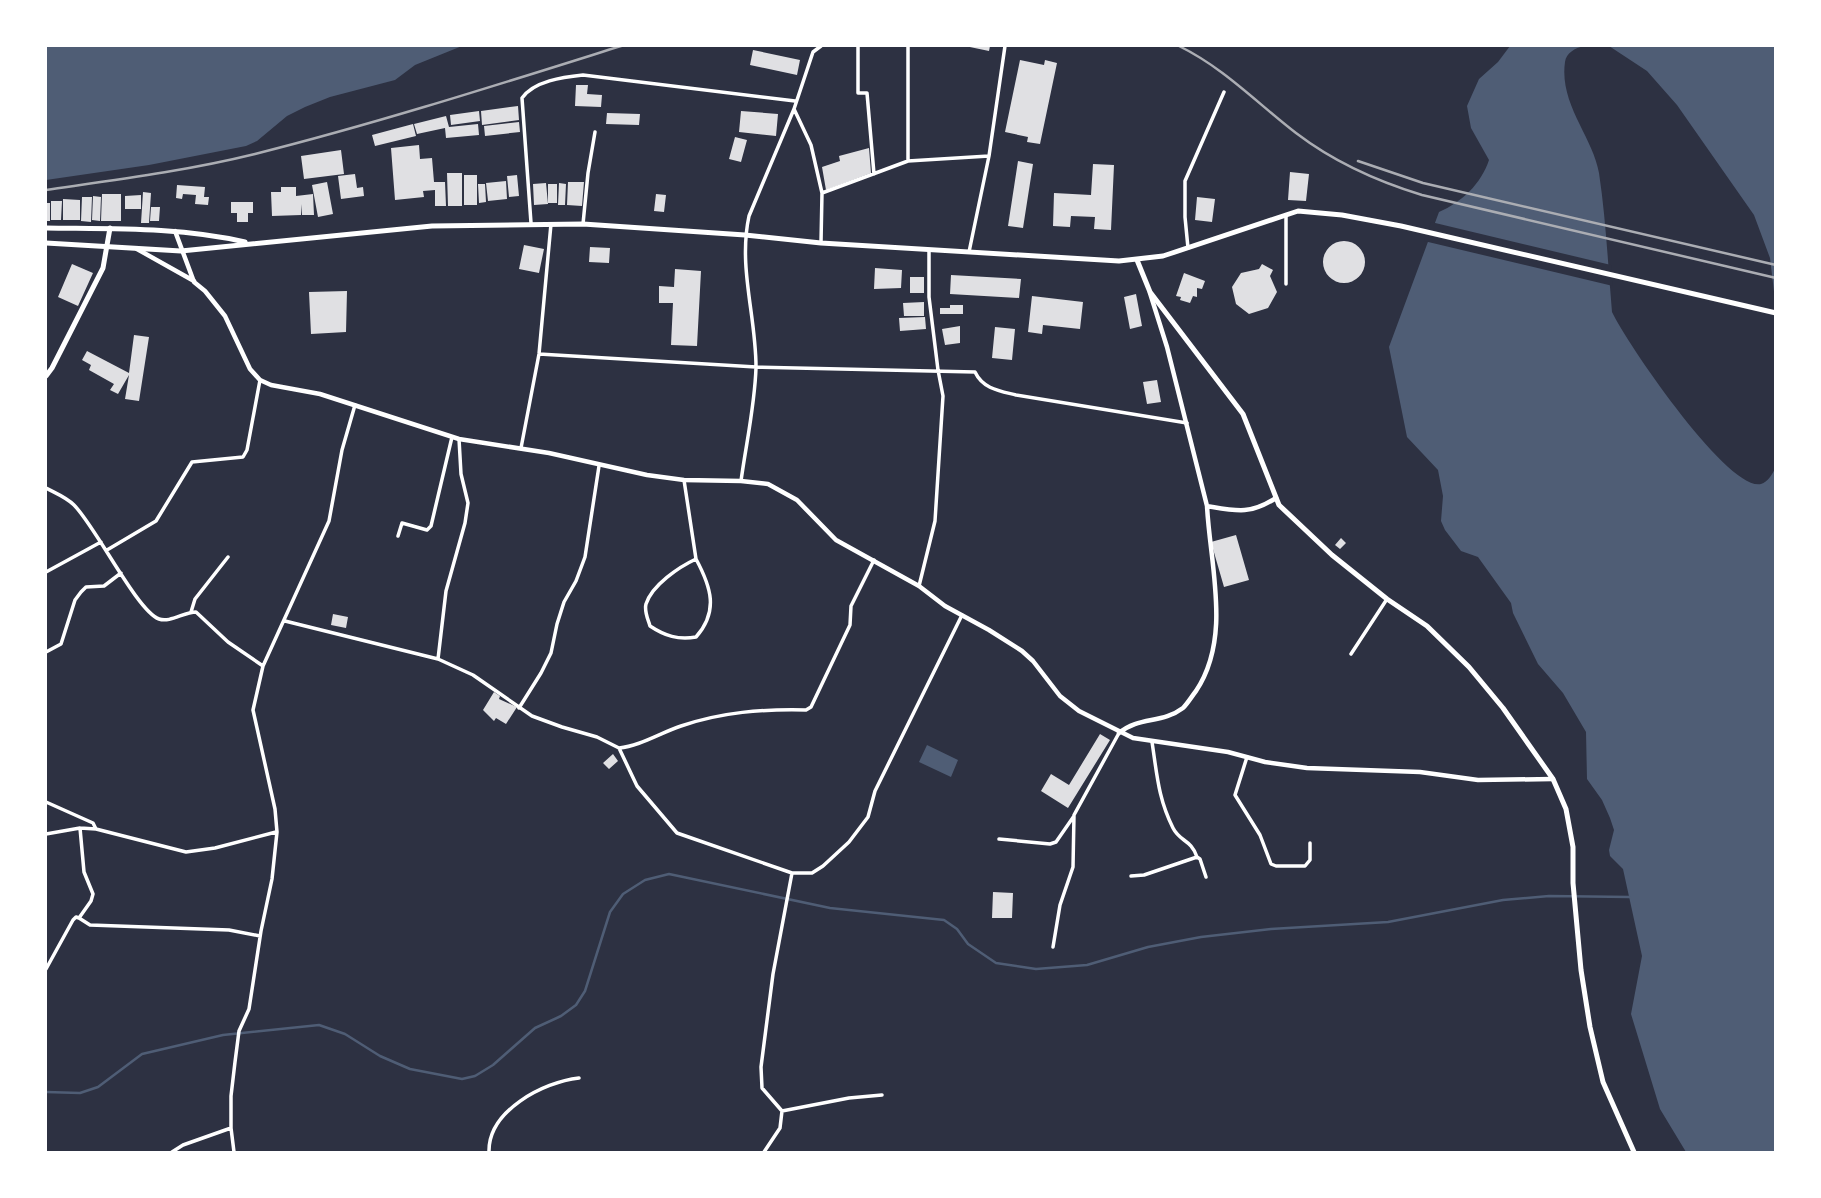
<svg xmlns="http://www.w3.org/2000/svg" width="1821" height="1198" viewBox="0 0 1821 1198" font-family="Cabin,sans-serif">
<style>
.water{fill:#4f5d75}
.pier{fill:#2d3142}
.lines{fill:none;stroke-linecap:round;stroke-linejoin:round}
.stream{stroke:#4f5d75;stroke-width:2.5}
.building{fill:#e0e0e3}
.minor{stroke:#fff;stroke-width:3.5}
.tertiary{stroke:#fff;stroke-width:4.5}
.secondary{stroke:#fff;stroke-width:5}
.primary{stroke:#fff;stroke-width:5}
.trunk{stroke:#fff;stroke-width:5}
.rail{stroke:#abadb3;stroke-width:2.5}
</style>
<rect width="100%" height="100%" fill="#2d3142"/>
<path class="water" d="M46 46H462L415 65 395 80 330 97 305 107 287 116 257 141 246 146 149 165 46 180Z
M1510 46H1584C1575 48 1566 53 1565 62 1559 104 1593 137 1599 173 1606 219 1608 266 1612 312 1626 342 1728 492 1761 484 1768 482 1772 474 1775 469V1152H1686L1660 1109 1631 1014 1642 956 1623 869 1610 856 1609 850 1614 830 1610 818 1602 800 1587 779 1586 732 1563 693 1538 664 1513 613 1511 603 1478 557 1461 551 1445 530 1441 521 1443 496 1438 470 1407 437 1389 347 1439 212C1462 202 1481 184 1489 160L1471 128 1467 106 1479 79 1498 62Z
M1609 46H1775V300L1770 258 1754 215 1677 105 1647 71Z
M927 745 958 760 951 777 919 762Z"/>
<path class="pier" d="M1431 222 1611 265 1613 286 1424 241Z"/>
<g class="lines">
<path class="stream" d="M46 1092 80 1093 98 1087 142 1054 223 1035 319 1025 345 1034 380 1056 410 1069 462 1079 475 1076 493 1065 535 1028 561 1016 576 1005 585 991 610 912 623 894 645 880 669 874 830 908 944 920 957 929 968 944 996 963 1036 969 1087 965 1148 947 1201 937 1271 929 1388 922 1503 900 1549 896 1630 897"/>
</g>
<path class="building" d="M965 46H990L989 51Z
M753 50 800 60 797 75 750 65Z
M1020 60 1044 65 1045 60 1057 63 1040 144 1027 142 1028 137 1005 132Z
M576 85H588L587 94 602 95 601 107 575 106Z
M518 106 519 120 482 125 481 111Z
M479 111 480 121 451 125 450 115Z
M741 111 778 114 776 136 739 132Z
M607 113 640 114 639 125 606 124Z
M446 116 449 127 478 124 479 135 446 138 445 128 417 134 414 124Z
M519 122 520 132 485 136 484 126Z
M413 124 416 136 375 146 372 135Z
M735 137 747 140 741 162 729 159Z
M419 145 420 159 432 158 434 182H445L446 206H435V190L423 191 424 197 395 200 391 148Z
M869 148 871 173 826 190 822 167 840 161 839 156Z
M341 150 344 174 304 179 301 156Z
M1018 161 1033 164 1023 228 1008 226Z
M1093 164 1114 165 1111 230 1094 229 1095 217 1071 216 1070 227 1053 226 1054 193 1091 195Z
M1290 172 1309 174 1306 201 1288 200Z
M447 173H462V206H448Z
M355 174 357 188 363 187 364 196 341 199 338 176Z
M464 175H477V205H464Z
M517 175 519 196 509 197 507 176Z
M506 181 507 199 488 201 486 183Z
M327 182 333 214 318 217 312 185Z
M568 182H584L582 206 567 205Z
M546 183 548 204 534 205 533 184Z
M559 183 566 184 565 205H558Z
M478 184H485L486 202 479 203Z
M548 184H557V203H548Z
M177 185 205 187 204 197H209L208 205 195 204 196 195 183 194 182 199 176 198Z
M281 187H296V196L313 194 314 215H302L301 204V215L272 216 271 192H281Z
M143 192 151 193 149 223H141Z
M102 194H121V221H101Z
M656 194 666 195 664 212 654 211Z
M141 195V209H125V196Z
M93 196 101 197 100 221 92 220Z
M82 197H92L91 222 81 221Z
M1197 197 1215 199 1212 222 1195 220Z
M63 199 80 200V220H63Z
M51 201H62L61 220H51Z
M231 202H253V213H248V222H237V213H231Z
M46 203H50V221H46Z
M151 207H160L159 221H150Z
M1323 262a21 21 0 1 1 42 0a21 21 0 1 1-42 0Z
M524 245 544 249 539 273 519 269Z
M590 247 610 248 609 263 589 262Z
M72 264 93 273 78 306 58 297Z
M1262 264 1273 270 1270 276 1277 292 1268 308 1249 314 1236 304 1232 287 1241 273 1259 269Z
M875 268 902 270 901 288 874 289Z
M675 269 701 271 697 346 671 345 673 303H659V286L674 287Z
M1184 273 1205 281 1202 289 1197 288V297L1193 296 1190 303 1180 300 1181 297 1176 296Z
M951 275 1021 279 1019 298 950 294Z
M910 277H924V293H910Z
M347 291 346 332 311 334 309 292Z
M1136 294 1142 326 1130 329 1124 297Z
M1032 296 1083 302 1080 329 1043 325 1042 334 1028 332Z
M924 302V316H904L903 303Z
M950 305H963V314H940V308H950Z
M925 317 926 329 900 331 899 318Z
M960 326V343L945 345 942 329Z
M995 327 1015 329 1012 360 992 358Z
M134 335 149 337 139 401 125 399 129 375 118 394 110 390 114 384 89 370 91 365 82 360 87 351 129 373Z
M1157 380 1161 402 1147 404 1143 382Z
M1236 535 1249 580 1224 587 1211 542Z
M1341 538 1346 543 1340 549 1335 545Z
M333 614 348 617 346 628 331 625Z
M494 692 500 696 499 699 517 707 506 724 496 718 494 721 483 710Z
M1100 734 1110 740 1068 808 1041 791 1051 774 1069 785Z
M613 754 618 761 609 769 603 763Z
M993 892 1013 893 1012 918H992Z"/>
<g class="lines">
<path class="minor" d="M858 46V93H867L874 174
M908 46V161
M794 109 811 145 822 193 821 242
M822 193 908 161 989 156
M1286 216V284
M531 223 522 98C534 81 563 77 583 75L795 101
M583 224 588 173 595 132
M1188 248 1185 217V181L1224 92
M969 252 989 156 1005 46
M539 354 756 367 975 372C983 389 1000 391 1016 395L1187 423
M521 448 539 354 551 224
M684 480 696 559C679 567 652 585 646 604 644 612 648 619 650 626 665 636 678 640 696 637 719 611 711 587 696 559
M741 481C746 444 755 405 756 367 756 316 738 267 749 216L794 109 813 52 821 46
M46 488C55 493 66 497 74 505 96 527 137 611 159 619 170 623 184 612 196 612L228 642 263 666
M398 536 402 523 427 530 431 526 452 437
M107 550 156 521 192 462 243 457 247 450 260 380
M46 572 101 542
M919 586 935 521 943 396 938 370 929 297V251
M191 612 195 599 228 557
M285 621 438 659 473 675 532 716 562 727 597 737 619 748
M46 652 61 644 75 600 81 592 86 587 104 586 121 573
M1351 654 1387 599
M438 659 446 591 465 523 468 503 461 474 459 439
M519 708 541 673 551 653 557 624 564 602 576 581 585 557 599 466
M1152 742C1157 774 1158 798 1173 828 1180 842 1191 839 1197 857
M619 748 637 786 677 833 792 873H812L823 866 849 842 868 817 875 791 962 615
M619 748C640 746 660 733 681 726 722 712 762 709 806 710L811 707 850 625 851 606 874 560
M1247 757 1235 795 1260 835 1271 864 1276 866H1305L1310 860V843
M46 802 93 823 96 829
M80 828 84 872 93 894 91 901 79 918 90 925 229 930 260 936
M46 834 80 828 96 829 186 852 215 848 276 832
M999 839 1050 844 1056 842 1074 816
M1131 876 1144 875 1197 857 1200 859 1206 877
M1053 947 1060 905 1073 867 1074 815 1119 733
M46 969 73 920 76 917 79 918
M782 1111 849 1098 882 1095
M172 1152 183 1145 231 1128
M234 1152 231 1128V1096L235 1062 239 1031 249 1009 261 931 272 879 277 832 275 809 253 710 263 666 329 521 342 450 355 405
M489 1152C488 1111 543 1082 579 1078
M764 1152 780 1128 782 1111 762 1088 761 1067 773 974 792 873"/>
<path class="tertiary" d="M175 231 194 282 205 291 225 316 250 369 260 380 271 385 320 394 459 439 549 453 647 475 684 480 741 481 768 484 797 500 836 540 919 586 945 606 989 630 1022 651 1033 661 1060 696 1079 711 1133 738 1228 752 1265 762 1307 768 1420 772 1478 780 1553 779
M137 249 194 281
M1150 293 1167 347 1207 506C1236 511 1250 515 1276 498
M1119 733C1139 716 1162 724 1183 708 1188 703 1192 696 1196 691 1232 637 1210 566 1207 506"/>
<path class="secondary" d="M46 376 52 368 103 268 110 228"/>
<path class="primary" d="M1137 260 1150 292 1243 414 1279 505 1332 555 1387 599 1427 626 1469 667 1503 708 1553 779 1566 809 1573 847V883L1581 970 1590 1027 1603 1082 1634 1152"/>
<path class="trunk" d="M46 228C112 229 180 227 245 242
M46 243 181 251 432 226 583 224 745 235 821 243 1119 261 1163 256 1298 211 1342 215 1401 226 1776 313"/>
<path class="rail" d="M1179 46C1224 68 1257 103 1296 133 1334 162 1376 181 1422 195L1776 278
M1358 161 1423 183 1776 265
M46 190C115 180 186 171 255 154 378 123 500 84 621 46"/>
</g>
<rect width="1821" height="1198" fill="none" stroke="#ffffff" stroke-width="94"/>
</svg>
